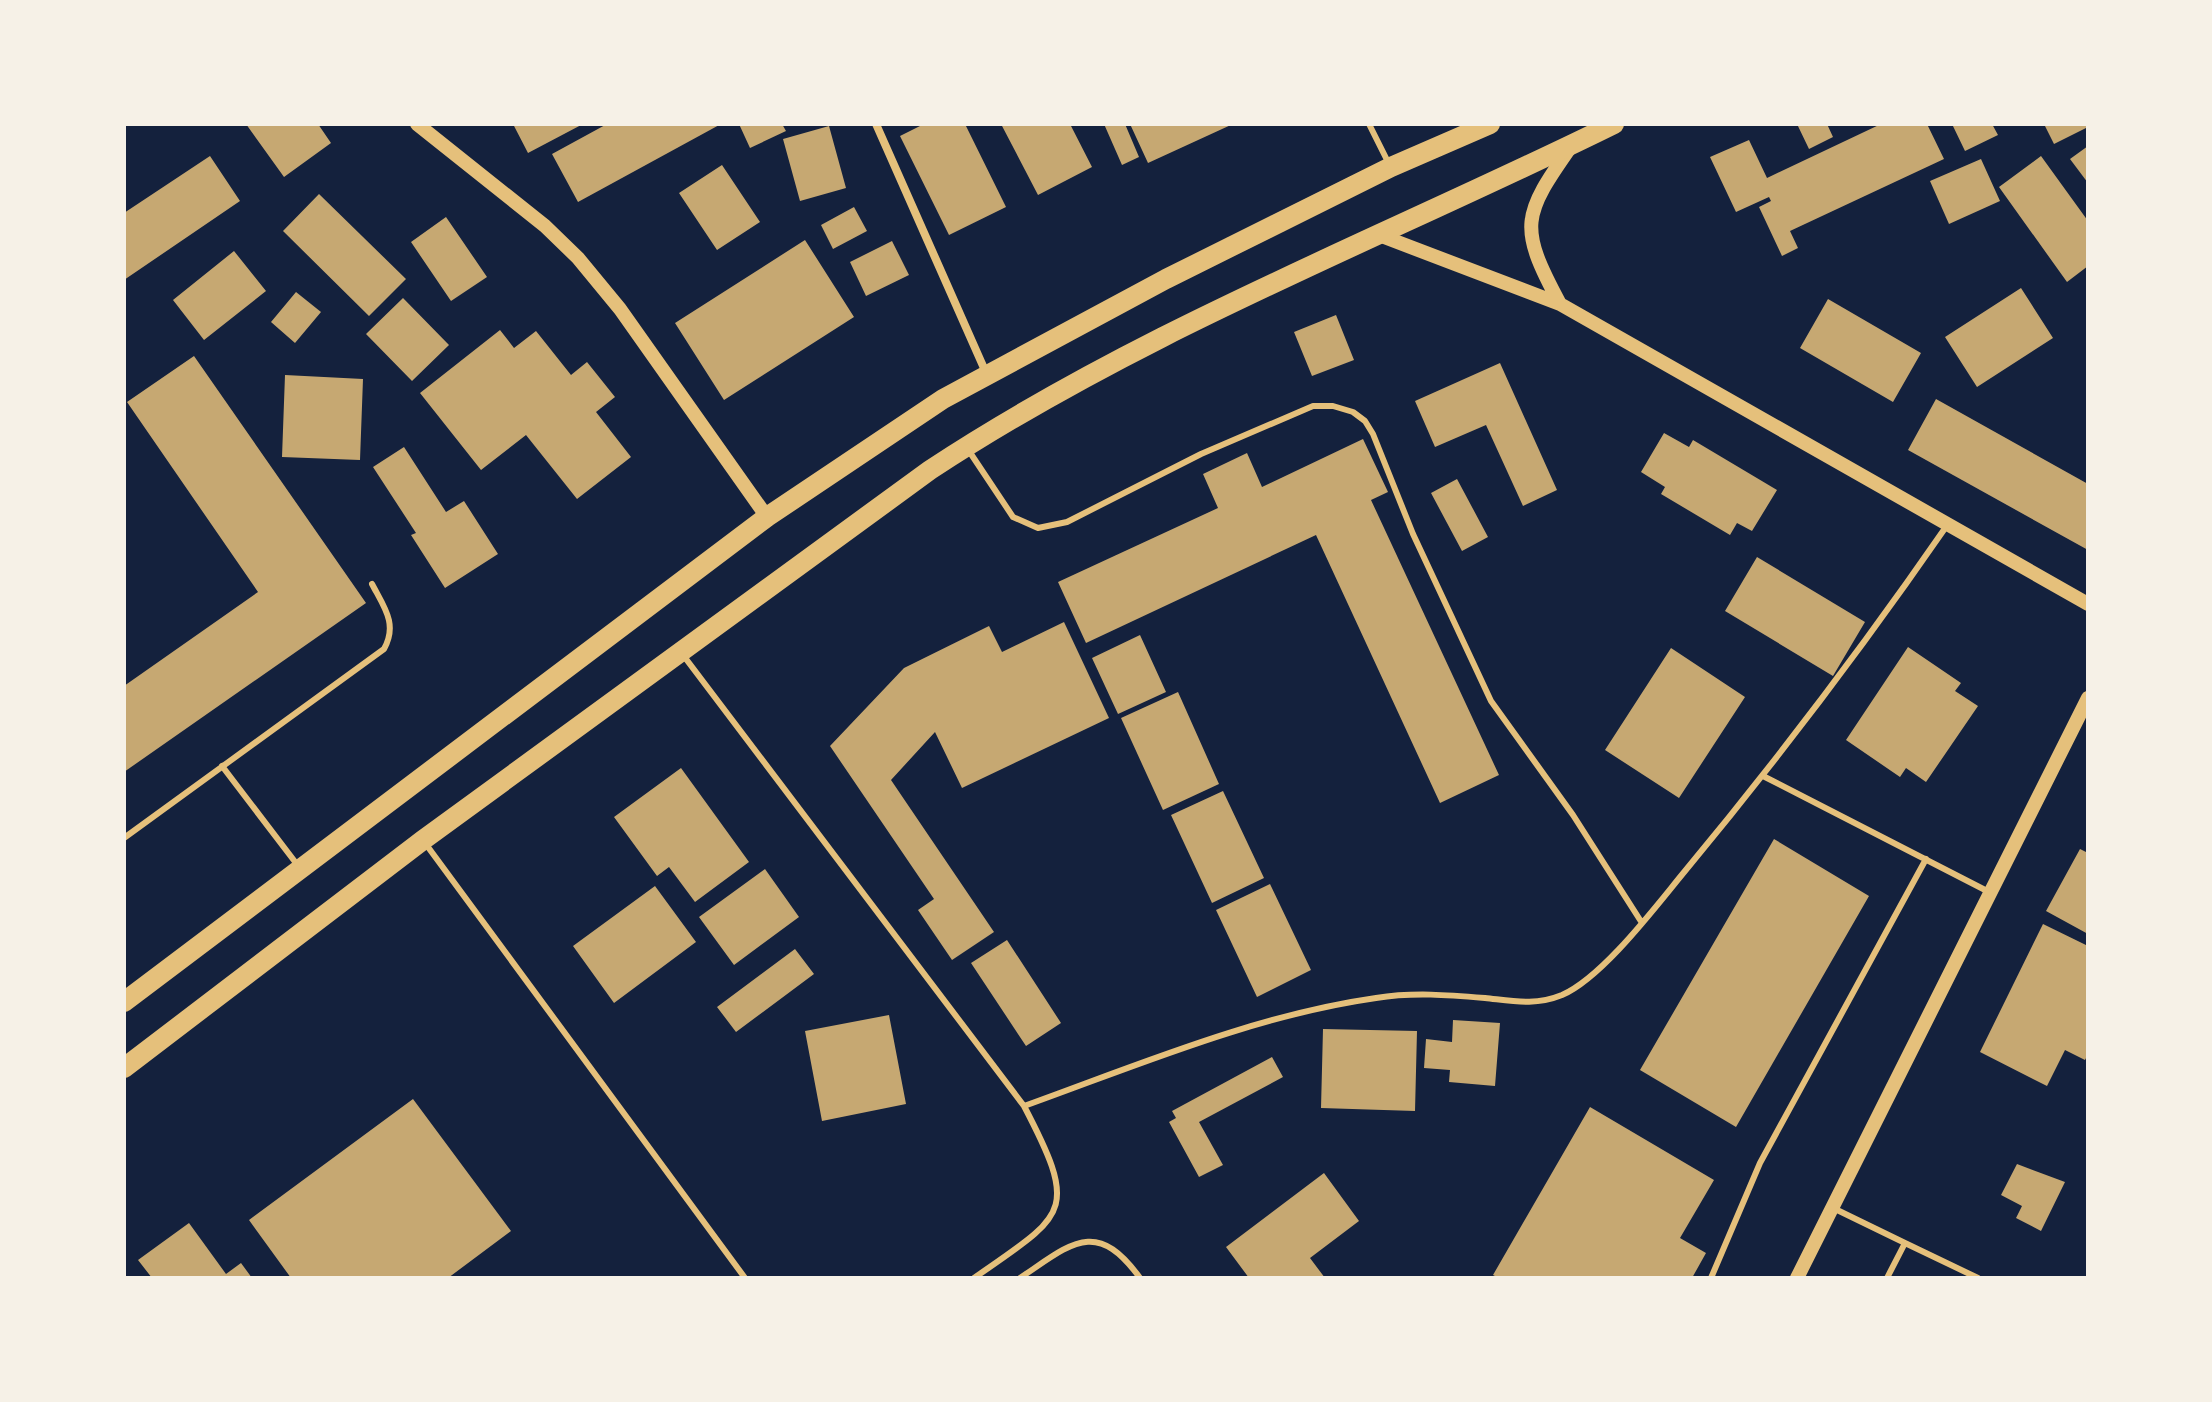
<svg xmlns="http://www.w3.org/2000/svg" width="2212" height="1402" viewBox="0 0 2212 1402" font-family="'Fira Sans',sans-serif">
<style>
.building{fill:#c6a872}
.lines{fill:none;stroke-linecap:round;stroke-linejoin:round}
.service{stroke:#e5c07b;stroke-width:6}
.minor{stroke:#e5c07b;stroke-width:8}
.tertiary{stroke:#e5c07b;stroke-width:14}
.primary{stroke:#e5c07b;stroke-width:20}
</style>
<rect width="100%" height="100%" fill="#14213d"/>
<path class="building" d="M246 124H318L331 143 284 177Z
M513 124H583L528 153Z
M607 124H721L578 202 552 154Z
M739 124H782L786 131 750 148Z
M924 124H965L1006 207 949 235 900 136Z
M1001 124H1070L1092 167 1038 195Z
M1104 124H1125L1139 157 1122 165Z
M1130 124H1233L1148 163Z
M1797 124H1827L1833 137 1809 149Z
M1881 124H1927L1944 159 1790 231 1798 248 1782 256 1759 207 1771 201 1769 197 1736 212 1710 157 1749 140 1767 178Z
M1952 124H1992L1998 135 1965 151Z
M2044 124H2088V127L2054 144Z
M829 126 846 188 800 201 783 139Z
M2088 146V183L2070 159Z
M210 156 240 201 124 280V213Z
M2041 156 2088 221V266L2067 282 1999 187Z
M1981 159 2000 201 1949 224 1930 181Z
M722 165 760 222 717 250 679 193Z
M319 194 406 279 369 316 283 231Z
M854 207 867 231 833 249 821 225Z
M446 217 487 277 451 301 411 242Z
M805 240 854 317 724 400 675 323Z
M892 241 909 275 866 296 850 262Z
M234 251 266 291 204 340 173 300Z
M2021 288 2053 338 1977 387 1945 337Z
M296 292 321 312 295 343 271 322Z
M403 298 449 345 412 381 366 334Z
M1828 299 1921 353 1893 402 1800 348Z
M1336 315 1354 360 1312 376 1294 332Z
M500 330 514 348 536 331 571 375 587 362 615 397 596 412 631 457 577 499 526 435 481 470 420 393Z
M194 356 366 603 124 772V686L258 592 127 402Z
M1500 363 1557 490 1523 506 1486 425 1435 447 1415 401Z
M285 375 363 379 360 460 282 457Z
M1936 399 2088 484V550L1908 450Z
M1664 433 1689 447 1693 440 1777 490 1752 531 1737 523 1730 535 1661 494 1665 487 1641 472Z
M1363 439 1388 492 1371 500 1499 775 1440 803 1316 535 1086 643 1058 582 1218 508 1203 474 1247 453 1262 487Z
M404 447 446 512 464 501 498 554 445 588 411 535 416 533 373 467Z
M1457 479 1488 537 1462 551 1431 493Z
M1757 557 1865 622 1833 676 1725 611Z
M1064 622 1109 718 962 788 935 732 891 780 994 932 952 960 918 910 934 899 830 746 904 668 989 626 1002 652Z
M1140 635 1166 692 1118 714 1092 658Z
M1908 647 1961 683 1955 691 1978 706 1926 782 1906 768 1900 777 1846 740Z
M1671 648 1745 697 1679 798 1605 750Z
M1178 692 1219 784 1163 810 1121 718Z
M681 768 749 862 695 902 669 867 657 876 614 817Z
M1223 791 1264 878 1212 903 1171 815Z
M1774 839 1869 896 1736 1127 1640 1070Z
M2080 849 2088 853V934L2046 911Z
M765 869 799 917 734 965 699 917Z
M1270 884 1311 970 1257 997 1216 910Z
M655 886 696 942 614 1003 573 946Z
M2043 924 2088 946V1054L2085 1060 2065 1050 2047 1086 1980 1052Z
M1007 940 1061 1023 1026 1046 971 963Z
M795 949 814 974 736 1032 717 1007Z
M889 1015 906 1104 822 1121 805 1031Z
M1453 1020 1500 1023 1495 1086 1449 1082 1450 1070 1424 1068 1426 1039 1452 1042Z
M1323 1029 1417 1031 1415 1111 1321 1108Z
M1272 1057 1283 1077 1199 1122 1223 1165 1199 1177 1169 1122 1176 1118 1172 1111Z
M413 1099 511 1231 448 1278H291L249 1220Z
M1590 1107 1714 1180 1680 1238 1706 1253 1692 1278H1499L1493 1275Z
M2017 1164 2065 1182 2041 1231 2016 1218 2022 1206 2001 1195Z
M1324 1173 1359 1221 1310 1258 1325 1278H1249L1226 1247Z
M189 1223 226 1274 241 1263 252 1278H152L138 1260Z"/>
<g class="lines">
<path class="service" d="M1369 124 1389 164
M969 451 1013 517 1038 528 1067 522 1201 454 1313 406H1333L1353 412 1365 421 1373 434 1413 534 1491 701 1573 815 1642 923
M683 655 1024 1106C1080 1213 1066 1214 974 1278
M222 766 299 867
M1763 776 1991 893
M124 838 384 649C398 624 384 607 372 584
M425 843 745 1278
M1024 1106C1138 1065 1256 1015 1376 998 1413 992 1449 995 1485 998 1513 1001 1535 1006 1562 995 1603 977 1656 906 1685 871 1778 759 1865 644 1948 524
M1833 1208 1905 1243
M1020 1278C1071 1244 1096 1217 1140 1278
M1711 1278 1760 1163 1926 859
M1887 1278 1905 1243 1978 1278"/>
<path class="minor" d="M876 124 987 375"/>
<path class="tertiary" d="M417 124 545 226 578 258 620 309 767 517
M1379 235 1560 304 2088 604
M1560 304C1518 226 1522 216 1572 145
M1797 1278 2088 698"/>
<path class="primary" d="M124 1002 767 517 943 399 1166 279 1391 167 1490 124
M124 1068 423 840 930 470C1144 329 1385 237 1614 124"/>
</g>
<rect width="2212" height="1402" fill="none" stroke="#f6f1e7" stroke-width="252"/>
</svg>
